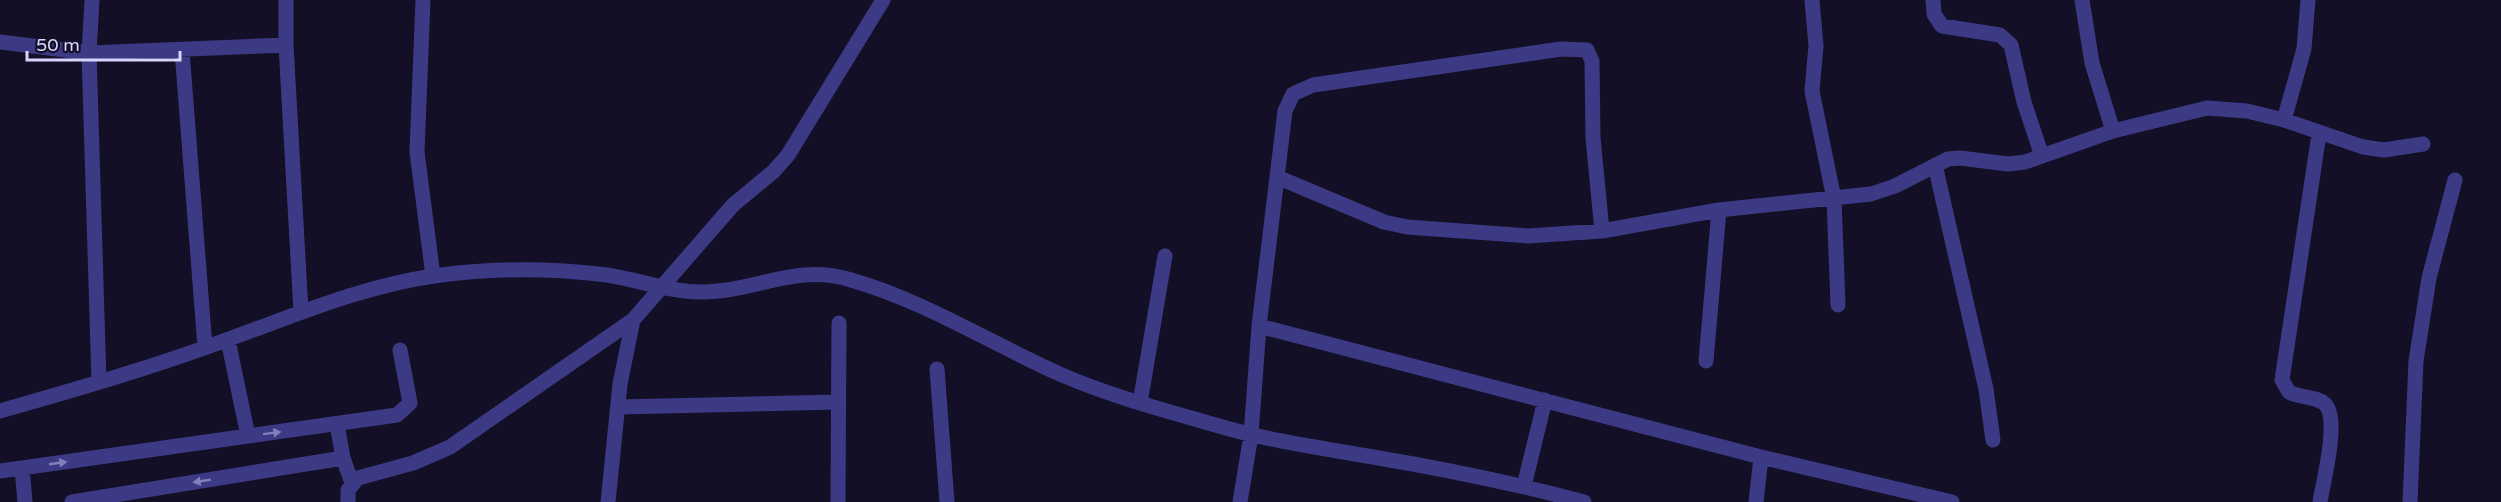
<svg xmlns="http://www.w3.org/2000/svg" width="2501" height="502" viewBox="0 0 2501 502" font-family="'Varela Round',sans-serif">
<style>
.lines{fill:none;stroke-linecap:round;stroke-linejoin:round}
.street{stroke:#3d3a85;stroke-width:15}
.oneway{fill:#837fbc}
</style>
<rect width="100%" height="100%" fill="#130f26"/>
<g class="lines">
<path class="street" d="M92 0 89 53 99 382
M286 0V45L301 312
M423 0 417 152 433 276
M1812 0 1816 46 1812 91 1834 199 1838 305
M1933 0 1934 14 1942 26 2000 35 2011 45 2024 102 2042 156
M2082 0 2092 63 2113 131
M0 42 89 53 286 45
M182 51 205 347
M2284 120 2304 49 2308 0
M2319 134 2282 380 2289 392C2300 398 2316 396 2325 404 2340 419 2323 482 2320 502
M1935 165 1986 389 1993 440
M1277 177 1384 222 1407 227 1528 236 1602 231 1719 210 1871 194 1895 186 1948 159 1960 158 2008 164 2025 162 2113 131 2207 108 2247 111 2284 120 2363 147 2384 150 2423 144
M1259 326 1761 457 1952 502
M228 340 248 436
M1706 361 1719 210
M937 369 947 502
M1140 403 1165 256
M618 407 838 402
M0 411C77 389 154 367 229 339 296 315 363 286 434 276 490 268 551 268 607 275 640 280 672 293 705 292 757 291 797 263 851 280 925 301 992 344 1062 375 1113 397 1167 411 1219 426 1270 441 1322 448 1373 457 1444 469 1514 483 1584 502
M337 424 343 458 352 483
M22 468 25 502
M0 471 397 415 410 403 400 350
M1524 486 1545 400
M72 502 343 458
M348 502V490L358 478 413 463 450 447 633 320 733 205 774 171 788 155 883 0
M608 502 620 384 633 320
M838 502 839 323
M1240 502 1251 435 1259 326 1285 111 1293 94 1313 85 1561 49 1587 50 1592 61 1593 138 1602 231
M1756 502 1761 457
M2410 502 2416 361 2429 278 2455 180"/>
</g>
<defs><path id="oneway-solid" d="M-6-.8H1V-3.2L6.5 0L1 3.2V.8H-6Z" transform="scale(1.5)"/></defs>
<g class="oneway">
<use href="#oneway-solid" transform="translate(272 433) rotate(-7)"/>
<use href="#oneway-solid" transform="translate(58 463) rotate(-8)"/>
<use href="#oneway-solid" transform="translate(202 481) rotate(171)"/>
</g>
<path d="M27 51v9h153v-9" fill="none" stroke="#d9d4ff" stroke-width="3"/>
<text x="36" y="51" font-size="18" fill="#d9d4ff" stroke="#130f26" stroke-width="4.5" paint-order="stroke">50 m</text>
</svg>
